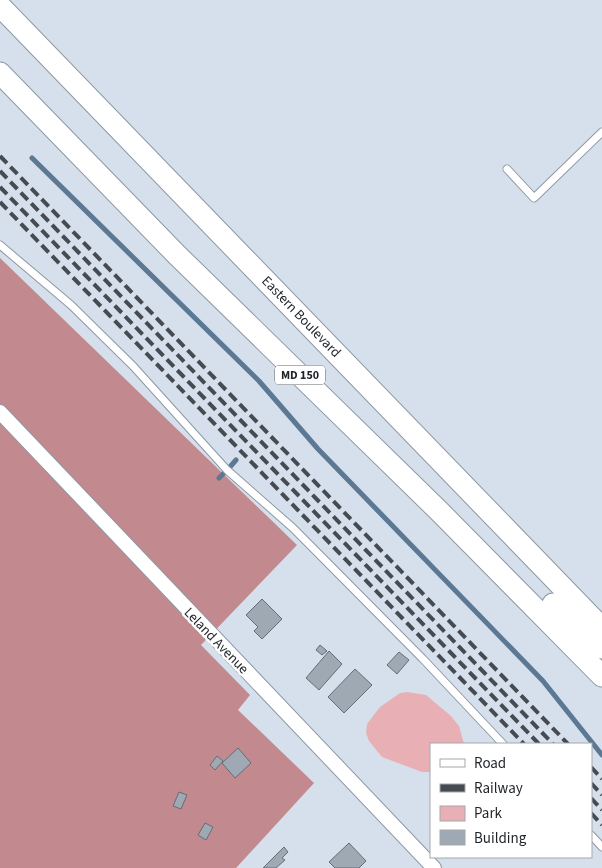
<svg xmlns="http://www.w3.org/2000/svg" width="602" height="868" viewBox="0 0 602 868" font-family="'Source Sans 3',sans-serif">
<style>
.green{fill:#e8b0b4}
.forest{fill:#c28a8e}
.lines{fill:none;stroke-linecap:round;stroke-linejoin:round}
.stream{stroke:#5c7893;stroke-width:5}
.building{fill:#9ea9b4;stroke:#636d77}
.service-casing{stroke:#8e98a3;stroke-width:9}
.minor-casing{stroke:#8e98a3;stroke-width:16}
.primary-casing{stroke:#8e98a3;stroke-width:23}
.service{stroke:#fff;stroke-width:7}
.minor{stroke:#fff;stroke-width:14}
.primary{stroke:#fff;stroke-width:21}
.rail{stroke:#464b52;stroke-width:4;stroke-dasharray:10 5;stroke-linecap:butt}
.labels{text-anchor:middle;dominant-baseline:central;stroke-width:5;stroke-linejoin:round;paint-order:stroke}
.shield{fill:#fff;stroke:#626568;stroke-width:1}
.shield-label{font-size:12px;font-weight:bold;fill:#1f2328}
.street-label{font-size:14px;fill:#1f2328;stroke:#fff}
</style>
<rect width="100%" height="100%" fill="#d5e0ec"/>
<path class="green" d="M407 692 426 695 451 716 459 726 464 744H431V772H422L382 757 369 741 366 733 367 724 380 707 400 693Z"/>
<path class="forest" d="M0 258 297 545 201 645 250 695 238 710 314 783 236 868H0Z"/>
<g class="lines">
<path class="stream" d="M32 158 259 381 318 449 543 681 602 755
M229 468 236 460
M219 478 225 472"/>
</g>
<path class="building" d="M262 599 282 619 262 639 254 631 258 627 246 615Z
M320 645 327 651 322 655 316 650Z
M329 651 342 664 319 690 306 678Z
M399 652 409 660 397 674 387 665Z
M355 669 372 685 344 713 328 697Z
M238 748 251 763 235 778 222 763Z
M217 756 223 761 215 770 210 765Z
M179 792 187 795 181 809 173 806Z
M205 823 213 827 206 840 198 835Z
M349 843 366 861 359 868H335L329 862Z
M284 847 288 852 282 858 285 860 276 868H263Z"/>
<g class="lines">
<defs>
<path id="service" d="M507 169 534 198 602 132
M0 245 71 305 133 366 227 470 293 528 423 659 503 744
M591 835 602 847"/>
<path id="minor" d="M0 412 434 868"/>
<path id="primary" d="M0 6 602 628
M0 73 177 255 439 511 602 676
M553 604 588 640 602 648"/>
</defs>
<use href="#service" class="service-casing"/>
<use href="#minor" class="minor-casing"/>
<use href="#primary" class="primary-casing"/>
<use href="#service" class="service"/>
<use href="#minor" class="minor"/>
<use href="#primary" class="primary"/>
<path class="rail" d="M0 156 568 744
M0 171 553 744
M0 187 539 744
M0 202 524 744
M591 767 602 779
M591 783 602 795
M591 798 602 810
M591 813 602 825"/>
</g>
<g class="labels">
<rect class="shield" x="275" y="365.5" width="50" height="19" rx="4"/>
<g class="shield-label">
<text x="300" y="375">MD 150</text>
</g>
<g class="street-label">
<text transform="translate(301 317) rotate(46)">Eastern Boulevard</text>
<text transform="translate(216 641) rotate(46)">Leland Avenue</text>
</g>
</g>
<rect x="430" y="743" width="162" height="115" fill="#ffffff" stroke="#a5a7a9"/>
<rect x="440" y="759" width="25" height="8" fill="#ffffff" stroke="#a5a7a9"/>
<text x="474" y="768" font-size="15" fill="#1f2328">Road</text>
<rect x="440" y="784" width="25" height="8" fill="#464b52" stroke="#a5a7a9"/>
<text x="474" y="793" font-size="15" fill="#1f2328">Railway</text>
<rect x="440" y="806" width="25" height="15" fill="#e8b0b4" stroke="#a5a7a9"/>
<text x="474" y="818" font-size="15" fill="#1f2328">Park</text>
<rect x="440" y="830" width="25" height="15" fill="#9ea9b4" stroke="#a5a7a9"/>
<text x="474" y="843" font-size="15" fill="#1f2328">Building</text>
</svg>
